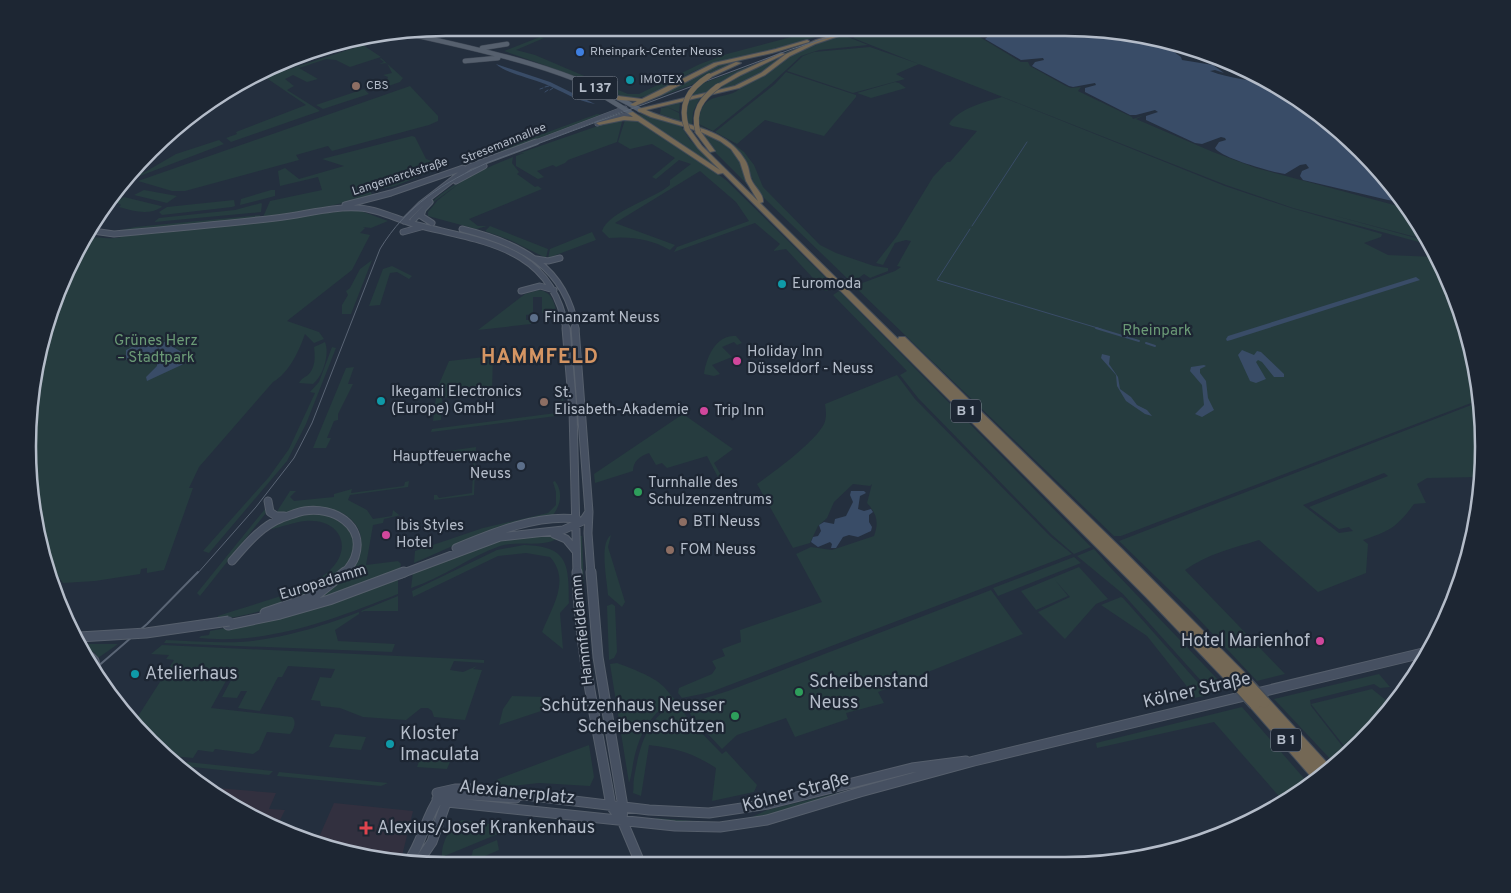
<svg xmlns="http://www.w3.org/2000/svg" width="1511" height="893" viewBox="0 0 1511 893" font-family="Overpass,sans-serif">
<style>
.medical{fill:#32303f}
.green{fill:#263c3f;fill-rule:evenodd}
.water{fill:#394c67}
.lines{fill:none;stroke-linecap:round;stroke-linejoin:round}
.stream-far1{stroke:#394c67;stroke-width:1}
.stream{stroke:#394c67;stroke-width:2}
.secondary-far3-casing{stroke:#565f6c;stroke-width:5}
.secondary-far2-casing{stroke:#565f6c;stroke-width:7}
.secondary-far1-casing{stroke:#565f6c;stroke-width:9}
.secondary-casing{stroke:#565f6c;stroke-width:11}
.primary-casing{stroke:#414a57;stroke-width:5.5}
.highway-casing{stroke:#434c59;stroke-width:2}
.secondary-far3{stroke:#465061;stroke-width:4}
.secondary-far2{stroke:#465061;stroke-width:5}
.secondary-far1{stroke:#465061;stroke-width:7}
.secondary{stroke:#465061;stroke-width:9}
.primary{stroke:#56606e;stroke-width:4.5}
.highway{fill:#746855;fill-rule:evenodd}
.tram-far1{stroke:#5a6575;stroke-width:1}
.tram{stroke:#5a6575;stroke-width:2}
.secondary-bridge-casing{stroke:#565f6c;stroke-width:11;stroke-linecap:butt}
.highway-bridge-far1-casing{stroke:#434c59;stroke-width:6;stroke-linecap:butt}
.highway-bridge-casing{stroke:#434c59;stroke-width:14;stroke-linecap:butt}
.secondary-bridge{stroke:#465061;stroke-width:9}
.highway-bridge-far1{stroke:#746855;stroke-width:5}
.highway-bridge{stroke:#746855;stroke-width:11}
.shop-dot{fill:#3f7fe0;stroke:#1d2633;stroke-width:2}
.culture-dot{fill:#0f9aa8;stroke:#1d2633;stroke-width:2}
.education-dot{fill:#8d6e63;stroke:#1d2633;stroke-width:2}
.service-dot{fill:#5c6f8a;stroke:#1d2633;stroke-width:2}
.hotel-dot{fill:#d1479c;stroke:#1d2633;stroke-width:2}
.leisure-dot{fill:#2e9e5b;stroke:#1d2633;stroke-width:2}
.health-dot{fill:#e0444e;stroke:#1d2633;stroke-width:2}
.labels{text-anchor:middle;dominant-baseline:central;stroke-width:4.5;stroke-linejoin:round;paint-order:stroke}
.far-poi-label{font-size:12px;fill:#b4bcc9;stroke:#1d2633;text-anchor:start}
.far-street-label{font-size:12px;fill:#b4bcc9;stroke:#1d2633}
.shield{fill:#1d2633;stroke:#878f9c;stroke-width:1}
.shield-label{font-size:14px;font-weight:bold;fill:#b4bcc9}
.poi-label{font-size:15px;fill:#b4bcc9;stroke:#1d2633;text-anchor:start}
.park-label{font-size:15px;fill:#6b9a76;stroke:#1d2633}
.street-label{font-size:15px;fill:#b4bcc9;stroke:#1d2633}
.near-poi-label{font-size:18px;fill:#b4bcc9;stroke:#1d2633;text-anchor:start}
.near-street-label{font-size:18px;fill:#b4bcc9;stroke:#1d2633}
.district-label{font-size:20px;font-weight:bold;letter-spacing:1px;fill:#d59563;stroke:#1d2633}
.rim{fill:none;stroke:#b4bcc9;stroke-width:2.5}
</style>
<rect width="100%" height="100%" fill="#242f3e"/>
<path class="medical" d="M205 787 276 793 269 809 285 810 277 826 213 795Z
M334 803 413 811 402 856 393 859 316 844Z"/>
<path class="green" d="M867 28H965L1021 62H1028L1030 66 1066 86 1071 88 1081 87 1078 91 1132 117 1133 119 1145 115 1136 119 1213 152 1256 168 1409 209 1427 240 1332 215 1427 241 1430 245 1293 208 1226 185 853 38 858 34 852 36 848 35Z
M821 29 833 32 774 49 713 64 658 93C652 96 645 99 637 100L658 93 702 68C671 79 650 109 614 93L611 87 628 94H639L700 64 727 54Z
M843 35 868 45 819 50 801 56 771 84 713 131 699 124C700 87 728 103 741 87L700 98 693 112 692 125 687 123 686 117 687 101 680 103 679 112 667 107 679 113 680 121 660 114 661 108 667 107 664 106 666 105 712 95 742 85 800 50Z
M540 37 544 38 516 50 535 55 610 87 612 92 547 66 504 51Z
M813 42 735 74 703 95 689 98 701 84Z
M363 45 381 57 350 67 336 60 326 59 299 68 318 79 307 82 293 75 285 79 294 86 287 90 314 107 305 110 314 107 320 111 231 142 226 138 237 134 236 132 306 105 265 77Z
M870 47 919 64 896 74 905 79 853 93 787 71 803 56 814 52Z
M763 53 721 68 694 84 643 103 714 66Z
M786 55C762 73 742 84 713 93L737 77Z
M381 58 403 78 400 82 374 91 367 87 368 86 387 80 388 77 383 75 392 73 387 63 379 64 384 62 380 59Z
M786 72 856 95V97L824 136 765 120 737 144 715 132 775 84Z
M895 82 899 83 906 88 871 98 857 93Z
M410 86 438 116V121L429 125 332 151 328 146 296 155 299 160 185 191H172L138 181Z
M364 89 369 94 323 109 316 105Z
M1002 97 1225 186 1291 208 1382 234 1381 237 1364 243 1388 255 1436 257C1460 302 1474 350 1479 400L1121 536H1114L854 286 895 271 901 267 897 266 911 241 906 240 895 243 883 265 876 263 897 236 933 177 947 162H950L977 131 952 126 949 124C959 108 985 102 1002 97Z
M597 114 604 115 523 145 483 156Z
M640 114 681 126 690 140 723 173 636 115Z
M634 119 700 161 726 180 836 288 825 291 786 249 773 251 780 244 755 223 674 252 677 247 749 221 736 202 700 171 615 223 675 245 670 250C651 239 631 236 609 238L602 231C609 211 654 199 670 185V180L691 164 679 160 656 179 652 177 675 158 652 144 630 149 618 142 625 120Z
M615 120H622V122L617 142 568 160 565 163 556 167 553 165 537 171 544 177 538 179 516 166V156L524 153 517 154Z
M699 125 728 140 744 152 754 165 763 187 820 245 836 253 874 266 888 268V271L870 278 864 274 852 283 760 194C750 181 750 163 739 151 728 140 706 134 699 125Z
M701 132C730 145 740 154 748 185L710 147Z
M412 136 415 137 426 159 444 165 441 168 395 186 370 191 373 196 321 208 346 204 297 214 263 217 270 201 322 190 318 177 280 186 278 171 285 168 299 179 344 166 322 159Z
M219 140 224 144 124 182 128 178 145 172 176 154Z
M513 157 512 163 519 172 517 174 535 187 538 186 542 189 469 219 478 226H487L476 229 428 216V212L438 200 465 179 435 201 424 215C431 190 491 166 513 157Z
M144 190 177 196 167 203 134 195Z
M271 190H275V196L240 205 241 199Z
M124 197 161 206 162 207C148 216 134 211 119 207L121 205 116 202Z
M234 200 235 206 232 207 162 215 159 212 167 207Z
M261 203 262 204 261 212 154 222 159 218 235 210Z
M344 211H361L388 221 371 228 363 227 365 228 360 233 370 235 352 270 287 321 319 332 324 339 314 343 305 334C299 351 289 373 273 382L199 467 189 488H193L164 570 147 573V568L141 569 140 574 95 581 63 583 53 569 55 568 48 569 28 446 50 312 89 238C99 236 114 240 121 237L118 235Z
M260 215V217L250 219 112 232 135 227Z
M490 226 548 249 546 258 510 240 485 231Z
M592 232 596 240 548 258 550 249Z
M372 260 351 314H342V305L348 295 346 291 350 288 360 269Z
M392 266 412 276 409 279 397 272 390 273 380 305 369 306 383 269Z
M539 290C552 292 554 302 557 313H542V297H533V314L526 315V320H531V324L478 330 525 294Z
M839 291 840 292 1091 547 1074 554 1052 535 918 398 900 375 907 371 833 295Z
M736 336 742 343 737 345 734 342 722 347 732 357 712 365 720 374 714 376 704 374C706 358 716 334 736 336Z
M325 342C330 354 323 376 313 384L299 383C302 378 304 378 308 375 316 367 315 356 314 347Z
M332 347 336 348 306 424 287 461 209 553 203 551 269 477 289 449 315 393 310 392 319 382Z
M493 356 492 391 442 398 441 420 433 421 437 389 449 361Z
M354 367 348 384H353L338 414V420L334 421 327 438H331L326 448H313L346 368Z
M897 375 915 399 1050 536 1072 554 711 692 682 698 678 693 679 688 712 674 716 668 712 661 725 656 722 649 741 642 740 630 822 602 796 554 811 547 832 550 874 536C879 522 877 514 867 503L872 484 870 486 853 484 834 502 827 518 818 526 810 543 793 548 757 484C774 472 815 442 824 424 827 417 826 411 825 404Z
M563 396 564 415 431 432 432 429 556 413 557 402 561 401Z
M1479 402 1483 447 1481 471H1476L1480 477 1427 478 1417 484 1426 503 1414 504C1397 527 1390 531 1363 540L1368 544 1366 573 1318 592 1259 540C1234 548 1207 554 1185 570L1285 674 1257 681 1193 613 1119 541ZM1384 473 1388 476 1309 507 1339 529 1349 527 1353 531 1339 533 1303 505Z
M683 414 733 449 714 463 726 484 722 485 707 456 667 468 662 463 656 465 649 453C640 456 633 461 633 471L595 483 594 474Z
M476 447 474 495 434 500V495H437L439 498 472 493 474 452 440 456 441 452Z
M409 481 408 487 350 495 348 500 367 510 373 519 392 516 393 510 399 515 405 514 384 519 383 523 373 525 366 565 398 561 401 564 400 569 354 587 308 602C328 585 377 555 356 525 351 518 343 512 334 510 315 505 295 514 276 513L290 491H296L290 497 294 501 334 497V494L352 489 351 493 404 486 405 482Z
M555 481C563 491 561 505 553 515L482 533 414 563 415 551 483 528 548 513 556 505V492L553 482Z
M265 509 266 513 200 596 197 593Z
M316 513C334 517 353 520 355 541 359 595 254 613 216 621L218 616C249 605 303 593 328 572 355 548 340 518 305 521 294 522 282 527 272 529L269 528 303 514Z
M541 535H553L557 539C539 548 519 540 500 546 469 557 442 578 411 588L413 572 506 538Z
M611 535 608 547 625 602 622 607 608 595C607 580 599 543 611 535Z
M579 536H582L586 642 581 602Z
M524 545C568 546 569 564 569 603L560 613 563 649 542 632C552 607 571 580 550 557L526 553 498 556 413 597 412 591 497 550Z
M1094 549 1109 566 1226 688 1212 693 1123 594 1077 556Z
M1074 557 1081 563 998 596 993 588Z
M1079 567 1108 599 1096 604 1065 639 1038 612 1070 597 1055 580 1068 596 1036 610 1021 591Z
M398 577V594C335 619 268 645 199 638L201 636 209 635 210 631 256 622Z
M991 590 1023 634 878 692 884 703 846 713 848 719 795 737 786 718 737 735 722 749 693 718 686 708 696 701 728 691Z
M398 596V611H364L362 612 361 611Z
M1121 597 1123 598 1209 695 1194 698 1185 684 1147 636 1101 605Z
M612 604 615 606 617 652 614 658 609 660 607 606Z
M359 612V614L335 630 338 641 395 644 392 652 164 643 166 640C191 641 215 643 240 642 276 640 325 626 359 612Z
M83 644H118L98 658 95 653 87 650Z
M162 645 484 660V663L454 661 450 670 463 672 477 666 473 669 482 670 465 720 434 717 432 711 428 708H421L406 720 363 717 340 708 321 706 320 701 311 700 320 677 331 678 335 669 288 666 282 677H278L260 711 238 708 247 691H241L237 698 222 697 236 671 232 670 211 708 292 717C297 721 294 730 290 734L267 732 259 750 253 754 215 749 213 752 198 750 193 758 172 756 135 721 174 660 166 659 169 655 151 654Z
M617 663C630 668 653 676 663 686 668 691 670 695 676 700 651 711 640 733 634 759 632 767 632 775 629 783L610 664Z
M1379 674 1390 687 1380 688 1374 684 1310 700 1311 706 1343 747 1361 742 1334 763 1274 699Z
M1372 689 1392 705 1362 741 1344 746 1311 704Z
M512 696 545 697 550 708 499 725 503 709Z
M670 706 674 709H681L690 721 722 754 726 751 757 785 754 792 712 801 716 768C691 752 678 749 649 745L641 796 633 793C634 788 633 784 634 778 639 750 645 723 670 706Z
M1242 707 1308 783 1284 802 1214 722 1097 748 1096 743Z
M335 734 366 737 361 750 329 747Z
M589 745 594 777 590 786 539 783 512 786 494 784 498 779Z
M422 753 435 754 436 758 452 757 447 769 417 767Z
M187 762 273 771 269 775 183 766 181 764Z
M279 772 388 783 381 786 277 776Z
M846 791V793C790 811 738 828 677 822 670 821 660 822 655 818L708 822H729L752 817 767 810Z
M462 820 509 827 510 829 442 857C441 843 450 826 462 820Z
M497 840 499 850 464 865H450L472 855 473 850Z"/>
<path class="water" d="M967 28H1092L1125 35 1174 52 1181 57 1182 60 1213 65 1224 73 1215 70 1210 71C1234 81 1260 78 1283 92L1284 94H1280L1282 96 1298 98 1361 150 1400 198 1395 201 1388 200 1303 180 1300 176 1302 171 1309 168 1306 164 1300 165 1285 174C1272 172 1221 158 1215 148L1219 142 1226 140 1225 138 1221 137 1202 144 1195 143 1146 120V116L1158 112 1155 110 1136 115H1130L1085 92V88L1096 85 1095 83 1073 87 1069 86 1032 66 1035 62 1044 60 1043 58 1021 60 985 39 992 33 978 34Z
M496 64 550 82 595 104C576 101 562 91 545 84 531 78 505 73 496 64Z
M1416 277 1420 280 1231 340 1227 341 1226 339 1228 336Z
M165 342 188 356 190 358V361L147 381 146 377 157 366V362L144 358 128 361 126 359V350L132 347Z
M1242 350 1254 355 1257 351 1261 352 1284 374V377H1274L1262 362 1258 360 1256 362 1266 379 1256 383 1250 381 1238 355Z
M1102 354 1110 356 1109 364 1118 377 1120 389 1131 397 1137 405 1147 410 1152 416 1145 414 1126 401 1117 386 1116 375 1101 358Z
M1204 365 1206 366 1200 369V373L1206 381 1208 398 1214 410 1202 417 1195 414 1204 405 1202 385 1190 371 1191 367Z
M851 491H864L866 493 860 496 858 509 864 511 871 509 873 512 869 515V522L872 527 871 531 858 537 849 535 843 537 836 548H831L832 544 830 542 818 547 811 542 813 537 818 536 821 531 819 525 824 522 834 524 835 519 846 516 853 502 850 495Z"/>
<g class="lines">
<path class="stream-far1" d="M545 87 549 86
M540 89 543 88
M550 90 553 88
M545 92 548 90
M972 226 1027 142
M970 229 937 280 1101 329"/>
<path class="stream" d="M1096 328 1139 341
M1146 343 1155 346"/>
<defs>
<path id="secondary-far3" d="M597 124 631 113
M533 143 625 108"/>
<path id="secondary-far2" d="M456 181 484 166
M345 205 391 193 463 168
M423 210 421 216 432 223
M413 220 430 202
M404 221 421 204 469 167 536 142
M462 229C519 243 566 266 576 329
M93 231 114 234C168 229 222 224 276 218 304 215 332 206 359 208 379 209 398 220 417 225 485 242 552 247 566 329
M403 232 421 227
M536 259 548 261 560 258
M521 291 540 286 554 290"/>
<path id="secondary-far1" d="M566 328 573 410 577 574
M575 328 589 512 588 533 591 574
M268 501 270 512 276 516H284
M554 534 566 539 576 551
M456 548C492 533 537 514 577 519
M232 561C246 545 261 526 282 518 289 516 297 512 304 511 333 506 366 525 355 557 353 563 348 569 344 574
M401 574 500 537 563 530 583 521 589 512"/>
<path id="secondary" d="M577 572C579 651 598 729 611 806L622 820 641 865
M591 572 598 657 623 807 622 820
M265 613 315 596 345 572
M228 625 280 614 329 600 404 572
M90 657 94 661 96 668
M437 793 455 789H474L649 810 709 813 768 804 912 768 966 761
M437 799 447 802 675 826 720 827 767 820 860 792 974 761 1427 652
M408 862C423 842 425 817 440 797L454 794 516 798
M417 864 432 842 447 800"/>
<path id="primary" d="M409 34C487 51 571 69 640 110
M482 48 507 44
M465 61 498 58
M605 97 631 113"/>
<path id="highway" d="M856 28H863L815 44 790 56 765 75 739 88 646 110C680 126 724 125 745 160 749 166 749 173 751 179 754 187 764 194 763 202L760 203 898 339 899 337H905L1123 550 1248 676 1250 680 1248 684 1244 685 1240 683 1239 686 1235 687 1231 686 1146 597 723 173 718 174 638 121 624 120 599 125 596 123 624 116 633 117 628 113 633 112 720 170 698 148 684 129 686 127 651 117 638 111V109L735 86 761 73 786 54 816 40ZM689 128 697 131 695 132 710 152 715 151 701 132 720 141 731 149 740 162 746 181 758 201 702 146Z
M807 40 809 41V42L772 53 718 65 661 95 635 106 630 105 637 101 618 100 615 98 618 96 642 99 714 63 776 49Z
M781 53 785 54 741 75 720 87 715 86 737 73Z
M736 62 741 63 711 77 706 76Z
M1264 697 1268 698 1330 766 1313 779 1251 708 1249 704 1251 700 1255 699 1259 700 1260 698Z"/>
</defs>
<use href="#secondary-far3" class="secondary-far3-casing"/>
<use href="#secondary-far2" class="secondary-far2-casing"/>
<use href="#secondary-far1" class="secondary-far1-casing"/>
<use href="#secondary" class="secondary-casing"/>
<use href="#primary" class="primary-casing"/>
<use href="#highway" class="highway-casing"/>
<use href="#secondary-far3" class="secondary-far3"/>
<use href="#secondary-far2" class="secondary-far2"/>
<use href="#secondary-far1" class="secondary-far1"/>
<use href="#secondary" class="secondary"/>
<use href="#primary" class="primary"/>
<use href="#highway" class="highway"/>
<path class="tram-far1" d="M197 574 256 507 294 458 312 423 380 249C406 206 444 182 489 162L792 49 857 28"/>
<path class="tram" d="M96 668 147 624 198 572"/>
<defs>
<path id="secondary-bridge" d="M79 637 146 633 229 621"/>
<path id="highway-bridge-far1" d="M687 129C679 105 688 89 709 76
M698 132C692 111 702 98 718 86"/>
<path id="highway-bridge" d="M1244 680 1264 702
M1235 682 1255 704"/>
</defs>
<use href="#secondary-bridge" class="secondary-bridge-casing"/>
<use href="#highway-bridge-far1" class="highway-bridge-far1-casing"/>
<use href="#highway-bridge" class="highway-bridge-casing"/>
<use href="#secondary-bridge" class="secondary-bridge"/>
<use href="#highway-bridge-far1" class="highway-bridge-far1"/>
<use href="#highway-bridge" class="highway-bridge"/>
</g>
<circle class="shop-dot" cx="580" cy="52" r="5"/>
<g class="culture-dot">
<circle cx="630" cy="80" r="5"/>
<circle cx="782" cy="284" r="5"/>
<circle cx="381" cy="401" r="5"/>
<circle cx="135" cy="674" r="5"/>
<circle cx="390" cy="744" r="5"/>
</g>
<g class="education-dot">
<circle cx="356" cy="86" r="5"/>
<circle cx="544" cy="402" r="5"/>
<circle cx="683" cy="522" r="5"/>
<circle cx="670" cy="550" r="5"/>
</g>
<g class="service-dot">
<circle cx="534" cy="318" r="5"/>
<circle cx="521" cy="466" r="5"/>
</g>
<g class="hotel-dot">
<circle cx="737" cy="361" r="5"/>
<circle cx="704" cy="411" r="5"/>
<circle cx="386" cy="535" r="5"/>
<circle cx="1320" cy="641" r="5"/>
</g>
<g class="leisure-dot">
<circle cx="638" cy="492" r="5"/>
<circle cx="799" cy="692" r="5"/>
<circle cx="735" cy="716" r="5"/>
</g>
<path class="health-dot" d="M363.5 820.5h5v5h5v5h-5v5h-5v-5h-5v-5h5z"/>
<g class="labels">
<g class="far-poi-label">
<text x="590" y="52">Rheinpark-Center Neuss</text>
<text x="640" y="80">IMOTEX</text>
<text x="366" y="86">CBS</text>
</g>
<g class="far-street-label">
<text transform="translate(504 144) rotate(-22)">Stresemannallee</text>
<text transform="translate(400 177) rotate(-18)">Langemarckstraße</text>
</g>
<g class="shield">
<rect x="572.5" y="76.5" width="45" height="23" rx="4"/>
<rect x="951" y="399.5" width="30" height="23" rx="4"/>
<rect x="1271" y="728.5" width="30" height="23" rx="4"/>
</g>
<g class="shield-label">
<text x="595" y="88">L 137</text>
<text x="966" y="411">B 1</text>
<text x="1286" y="740">B 1</text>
</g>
<g class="poi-label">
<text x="792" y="284">Euromoda</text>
<text x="544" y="318">Finanzamt Neuss</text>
<text x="747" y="352">Holiday Inn<tspan x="747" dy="17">Düsseldorf - Neuss</tspan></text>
<text x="391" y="392">Ikegami Electronics<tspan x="391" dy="17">(Europe) GmbH</tspan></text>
<text x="554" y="393">St.<tspan x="554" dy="17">Elisabeth-Akademie</tspan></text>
<text x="714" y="411">Trip Inn</text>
<text x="511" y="457" text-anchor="end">Hauptfeuerwache<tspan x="511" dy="17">Neuss</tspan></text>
<text x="648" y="483">Turnhalle des<tspan x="648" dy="17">Schulzenzentrums</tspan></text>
<text x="693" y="522">BTI Neuss</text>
<text x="396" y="526">Ibis Styles<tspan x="396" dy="17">Hotel</tspan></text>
<text x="680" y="550">FOM Neuss</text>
</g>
<g class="park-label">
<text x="1157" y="331">Rheinpark</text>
<text x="156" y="341">Grünes Herz<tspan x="156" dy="17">– Stadtpark</tspan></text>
</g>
<g class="street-label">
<text transform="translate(323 583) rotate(-17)">Europadamm</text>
<text transform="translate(583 630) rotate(-96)">Hammfelddamm</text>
</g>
<g class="near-poi-label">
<text x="1310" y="641" text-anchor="end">Hotel Marienhof</text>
<text x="145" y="674">Atelierhaus</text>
<text x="809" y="682">Scheibenstand<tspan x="809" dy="21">Neuss</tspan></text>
<text x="725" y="706" text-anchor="end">Schützenhaus Neusser<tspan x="725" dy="21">Scheibenschützen</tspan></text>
<text x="400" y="734">Kloster<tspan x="400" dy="21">Imaculata</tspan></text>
<text x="377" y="828">Alexius/Josef Krankenhaus</text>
</g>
<g class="near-street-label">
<text transform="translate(1197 691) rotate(-13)">Kölner Straße</text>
<text transform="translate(517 793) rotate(6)">Alexianerplatz</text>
<text transform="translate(796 793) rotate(-15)">Kölner Straße</text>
</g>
<g class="district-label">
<text x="540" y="358">HAMMFELD</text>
</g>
</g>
<path d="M0 0H1511V893H0ZM446 36H1065A410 410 0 0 1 1475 446V447A410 410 0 0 1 1065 857H446A410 410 0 0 1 36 447V446A410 410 0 0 1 446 36Z" fill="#1d2633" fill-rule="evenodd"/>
<path class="rim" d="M446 36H1065A410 410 0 0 1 1475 446V447A410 410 0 0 1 1065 857H446A410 410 0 0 1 36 447V446A410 410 0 0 1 446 36Z"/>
</svg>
